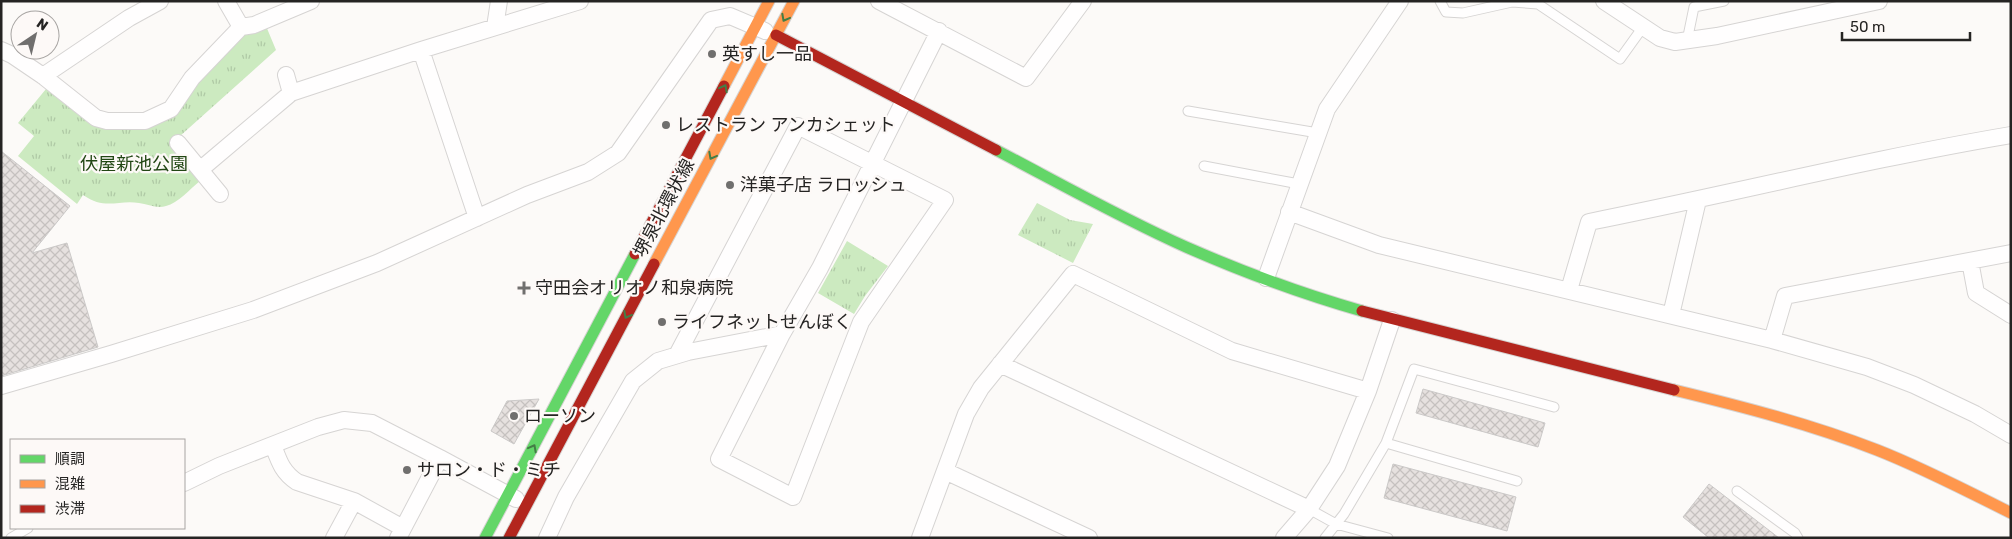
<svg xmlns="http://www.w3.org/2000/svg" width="2012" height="539" viewBox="0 0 2012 539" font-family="Rubik,'Noto Sans JP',sans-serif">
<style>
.park{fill:url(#park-tufts)}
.building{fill:url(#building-cross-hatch);stroke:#cbc9c8}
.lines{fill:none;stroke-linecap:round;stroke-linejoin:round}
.lane-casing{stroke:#d6d4d3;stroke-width:11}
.street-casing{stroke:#d6d4d3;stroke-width:18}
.fast-casing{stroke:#d6d4d3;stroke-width:13}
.slow-casing{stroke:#d6d4d3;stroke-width:13}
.jam-casing{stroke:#d6d4d3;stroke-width:13}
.lane{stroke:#fffefe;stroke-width:9}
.street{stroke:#fffefe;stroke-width:16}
.fast{stroke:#63d668;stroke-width:11}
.slow{stroke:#ff974d;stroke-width:11}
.jam{stroke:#b3261e;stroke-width:11}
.oneway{stroke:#447d46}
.poi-dot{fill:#706f6e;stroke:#fdf9f7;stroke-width:2}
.labels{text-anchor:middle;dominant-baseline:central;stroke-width:4.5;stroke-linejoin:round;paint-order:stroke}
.poi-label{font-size:18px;fill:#252423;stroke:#fdf9f7;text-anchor:start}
.park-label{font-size:18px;fill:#224714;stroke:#fdf9f7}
.street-label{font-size:18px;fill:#252423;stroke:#fdf9f7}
</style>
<defs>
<pattern id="park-tufts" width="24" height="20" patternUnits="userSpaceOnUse" patternTransform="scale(1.25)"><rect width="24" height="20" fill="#cceac0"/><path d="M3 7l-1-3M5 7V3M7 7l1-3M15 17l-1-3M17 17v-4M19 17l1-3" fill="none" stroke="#afc9a5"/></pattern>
<pattern id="building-cross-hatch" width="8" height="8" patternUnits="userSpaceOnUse" patternTransform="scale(1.25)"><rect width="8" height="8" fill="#e6e1df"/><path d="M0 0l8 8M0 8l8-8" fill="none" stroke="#c5c1bf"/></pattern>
</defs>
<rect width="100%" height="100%" fill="#fcfaf8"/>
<path class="park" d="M266 26 276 50 170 145 200 181C190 189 178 203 166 206 157 209 148 204 139 203 119 199 106 211 83 195L77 204 18 156 34 136 18 123 46 89 90 124 101 126 150 124 201 78 240 36Z
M1037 203 1070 220 1093 224 1073 263 1018 235Z
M847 241 888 266 865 296 854 314 818 293Z"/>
<path class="building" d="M1 151 70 206 32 253 67 243 98 347 1 376Z
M1423 389 1545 423 1538 447 1416 413Z
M539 399 514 444 491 431 507 401Z
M1393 464 1516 497 1507 531 1384 498Z
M1709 484 1779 538H1709L1683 517Z"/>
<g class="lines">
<defs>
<path id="lane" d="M1440 1 1446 12 1463 13 1512 2 1538 4 1620 59 1643 27
M1687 41 1694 7 1724 1
M1188 111 1318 133
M1204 166 1299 184
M1386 443 1517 481
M1737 491 1795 533 1798 538
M1309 509 1336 524 1388 538
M11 538 28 528
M1325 538 1344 514 1386 443 1414 369 1554 407"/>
<path id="street" d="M226 1 241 27
M879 1 1026 78 1083 1
M1604 1 1660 38 1675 42 1717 36 1879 1
M495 27 499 1
M1 50 12 55 43 76 96 118 107 121H145L171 109 192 78 241 27 254 25 311 1
M421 50 477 218
M286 75 291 93
M43 76 129 18 160 1
M178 143 220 194
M201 169 291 93 421 50 580 1
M1289 212 1379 245 1772 340 1867 367 1914 385 1975 414 2011 435
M1970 261 1976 293 2011 315
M1266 278 1327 109 1400 1
M1569 290 1589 222C1730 194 1869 159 2011 135
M1671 315 1698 200
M1772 340 1785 296 2011 253
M677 355 798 126 945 200 861 322 793 497 719 459 782 334
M1000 364 1309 509
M1 386 111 354 253 310 377 263 527 195 588 172 618 153 711 20 730 16 765 31
M273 445C279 461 282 472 297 482L354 501
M945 471 1089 538
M184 483 219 466 318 427 344 420 372 423 440 458
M334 538 354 501 403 528
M398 538 440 458 516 499
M547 538 566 497 633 381 658 361 688 352 782 334 820 268 939 31
M920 538 966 414 981 388 1073 274 1232 351 1368 391
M1284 538 1309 509 1337 466 1368 391 1392 320"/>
<path id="fast" d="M996 150C1059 183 1121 218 1186 247 1243 272 1302 294 1362 311
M485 538 635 254"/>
<path id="slow" d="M724 86 769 1
M654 264 794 1
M1674 390C1744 407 1810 424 1877 450 1923 468 1967 491 2011 513"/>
<path id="jam" d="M776 35 996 150
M635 254 724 86
M1362 311 1674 390
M509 538 654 264"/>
</defs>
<use href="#lane" class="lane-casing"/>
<use href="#street" class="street-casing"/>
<use href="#fast" class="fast-casing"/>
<use href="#slow" class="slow-casing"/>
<use href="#jam" class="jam-casing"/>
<use href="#lane" class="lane"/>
<use href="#street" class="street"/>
<use href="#fast" class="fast"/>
<use href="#slow" class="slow"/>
<use href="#jam" class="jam"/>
</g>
<defs><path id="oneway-chevron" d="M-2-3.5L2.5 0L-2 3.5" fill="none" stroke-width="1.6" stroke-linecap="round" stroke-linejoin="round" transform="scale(1.25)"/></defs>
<g class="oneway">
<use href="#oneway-chevron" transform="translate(785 18) rotate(118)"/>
<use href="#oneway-chevron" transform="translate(724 88) rotate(-62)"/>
<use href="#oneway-chevron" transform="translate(712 156) rotate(118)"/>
<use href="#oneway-chevron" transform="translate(627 315) rotate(118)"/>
<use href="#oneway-chevron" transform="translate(533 448) rotate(-62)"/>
</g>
<g class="poi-dot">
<circle cx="712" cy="54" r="5"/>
<circle cx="666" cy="125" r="5"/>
<circle cx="730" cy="185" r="5"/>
<path d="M521.5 280.5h5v5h5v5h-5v5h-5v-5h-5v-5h5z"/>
<circle cx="662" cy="322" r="5"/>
<circle cx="514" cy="416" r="5"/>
<circle cx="407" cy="470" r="5"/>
</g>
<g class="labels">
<g class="poi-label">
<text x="722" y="54">英すし一品</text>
<text x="676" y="125">レストラン アンカシェット</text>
<text x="740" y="185">洋菓子店 ラロッシュ</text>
<text x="535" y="288">守田会オリオノ和泉病院</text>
<text x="672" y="322">ライフネットせんぼく</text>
<text x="524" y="416">ローソン</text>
<text x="417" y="470">サロン・ド・ミチ</text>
</g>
<g class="park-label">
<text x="134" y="164">伏屋新池公園</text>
</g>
<g class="street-label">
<text transform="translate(664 208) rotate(-62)">堺泉北環状線</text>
</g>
</g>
<rect width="2012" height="539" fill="none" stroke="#252423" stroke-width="5"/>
<rect x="10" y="439" width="175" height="90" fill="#fdf9f7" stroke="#a7a4a2"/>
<rect x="20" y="455" width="25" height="8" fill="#63d668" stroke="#a7a4a2"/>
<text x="55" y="464" font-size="15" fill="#252423">順調</text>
<rect x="20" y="480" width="25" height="8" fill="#ff974d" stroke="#a7a4a2"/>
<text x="55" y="489" font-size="15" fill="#252423">混雑</text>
<rect x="20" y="505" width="25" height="8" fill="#b3261e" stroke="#a7a4a2"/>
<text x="55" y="514" font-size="15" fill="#252423">渋滞</text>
<g transform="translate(35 35) rotate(35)"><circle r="24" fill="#fdf9f7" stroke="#a7a4a2"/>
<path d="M0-4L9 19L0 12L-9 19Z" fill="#706f6e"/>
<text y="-8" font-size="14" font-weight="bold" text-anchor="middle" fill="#252423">N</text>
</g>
<path d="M1842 32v8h128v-8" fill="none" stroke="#252423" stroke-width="2.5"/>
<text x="1850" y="32" font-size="15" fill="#252423" stroke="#fdf9f7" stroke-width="4" paint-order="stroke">50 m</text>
</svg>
